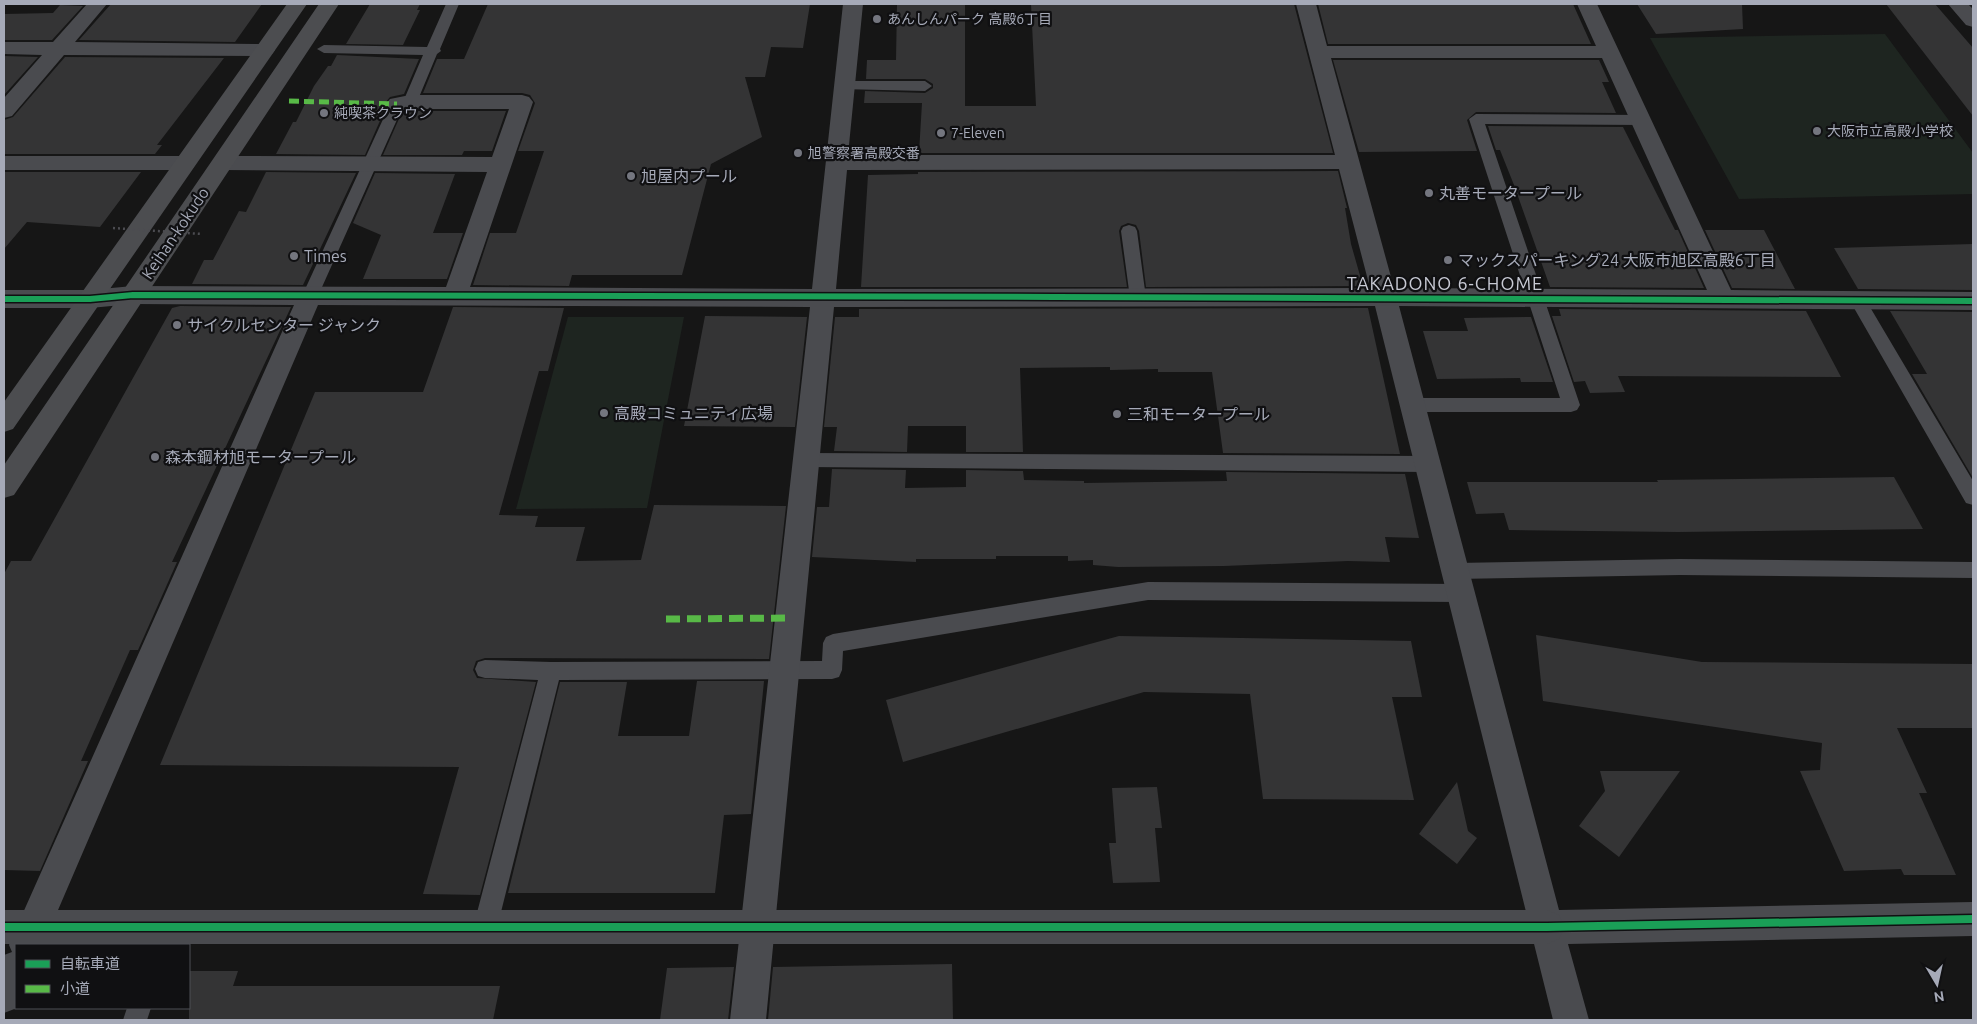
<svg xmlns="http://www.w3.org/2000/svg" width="1977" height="1024" viewBox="0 0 1977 1024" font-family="Ubuntu,'Noto Sans JP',sans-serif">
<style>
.green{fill:#1e2520}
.building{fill:#343435}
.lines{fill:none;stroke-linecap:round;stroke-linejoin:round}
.service{fill:#4a4b4f;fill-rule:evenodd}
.minor{fill:#4a4b4f;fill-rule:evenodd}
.tertiary{fill:#4a4b4f;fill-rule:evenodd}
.trunk{fill:#4c4d50;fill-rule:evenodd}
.path-bridge{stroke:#4c4c51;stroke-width:2.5;stroke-dasharray:2 3;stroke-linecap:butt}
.quiet-far1{stroke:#58b947;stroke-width:5;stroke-dasharray:10 5;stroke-linecap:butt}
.quiet{stroke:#58b947;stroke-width:7;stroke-dasharray:14 7;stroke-linecap:butt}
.cycleway-far1-casing{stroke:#101012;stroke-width:9}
.cycleway-casing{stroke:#101012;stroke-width:11}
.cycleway-far1{stroke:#1a9f57;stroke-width:6}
.cycleway{stroke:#1a9f57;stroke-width:8}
.poi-dot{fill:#74767f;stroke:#101012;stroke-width:2}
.labels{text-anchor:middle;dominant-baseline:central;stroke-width:4.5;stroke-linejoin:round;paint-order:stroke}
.far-poi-label{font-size:14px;fill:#a6aab8;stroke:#101012;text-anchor:start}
.poi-label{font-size:16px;fill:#a6aab8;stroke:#101012;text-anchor:start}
.street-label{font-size:16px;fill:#a6aab8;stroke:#101012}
.neighbourhood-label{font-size:18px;letter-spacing:1px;fill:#c8cad4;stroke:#101012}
</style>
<rect width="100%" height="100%" fill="#161616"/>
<path class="green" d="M1885 34 1973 153V194L1739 199 1650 38Z
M568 317H684L647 508 516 509Z"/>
<path class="building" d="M111 4H262L235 42 79 40Z
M370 4H420L417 10H420L403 45 346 44Z
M488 4H810L803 48 771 47 765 77H745L762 137 711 164 682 275H572L569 286 473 285 490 233H516L544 151H518L535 103 530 95 522 93H423L437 59H464Z
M965 4V106H1036L1031 4H1294L1333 153H919L922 103H864L865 91 925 93 933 88V84L925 79H866L867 60H896L897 5Z
M1318 4H1573L1591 44H1328Z
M1637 4H1742L1743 29 1656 34Z
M1886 4H1935L1973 48V116Z
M60 5 83 6 52 40H4V14L53 13Z
M337 55 419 59 404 94 390 97 385 103 386 107 365 155 276 154 293 122H296L314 86 328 66H331Z
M4 56 38 57 4 95Z
M65 57 224 58 157 145H162L155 154H4V120L13 117Z
M1333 60H1599L1609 82H1602L1616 113 1476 112 1467 120 1477 151 1359 152Z
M410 111H506L492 151H464L462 155H383L402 112Z
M1488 126 1623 127 1675 230H1678L1704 288 1550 287 1514 185 1500 150H1496Z
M1338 171 1347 208H1345L1351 244 1363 286 1146 287 1139 231 1136 225 1128 223 1121 226 1119 231 1127 287H861L868 175 918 174V172Z
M4 172H141L100 227 27 222 4 249Z
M266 172 356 173 303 285 192 284 204 260H213L239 211 246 212Z
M375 173 455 174 433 233H463L447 279H363L381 235 353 223Z
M1705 230H1764L1795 289 1732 288Z
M1973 244V290L1858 289 1834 248Z
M180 306 291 307 172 562H177L138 650H130L81 761H88L40 871 4 870V574L11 561H31L172 308Z
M453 307 564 308 548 371H539L499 515 538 516 535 527H585L576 561 641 560 654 505 786 506 769 659 485 658 476 661 473 670 477 678 536 682 480 895 423 894 459 767 160 765 315 392H423Z
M1368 308 1400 454 1223 453 1212 372H1158V369L1110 370V367L1020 368 1023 452H966V426H908L907 452 834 451 837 427H824L835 317H859V309Z
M1559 309 1806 311 1841 377 1618 376 1625 392 1590 393 1585 381 1574 382 1552 316H1561Z
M1890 311 1973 312V478L1912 374H1927Z
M705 316 807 317 795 427 684 426Z
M1531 317 1553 382H1521L1520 378 1437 379 1423 331H1468L1464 318Z
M832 469 906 470 905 488 966 487V470L1023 471 1024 480 1084 481V483L1227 481 1226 472 1405 474 1419 538 1385 537 1390 562 1348 561 1224 566 1118 567 1093 565V560L1068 561V556H996V559H916V562L812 557 817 507H829Z
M1894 477 1923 529 1678 532 1509 530 1504 513 1476 514 1467 482H1658L1657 480Z
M1536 635 1702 662 1973 664V728H1897L1927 793H1919L1956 875H1904L1901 869 1844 871 1800 771 1820 770 1822 743 1543 701Z
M1119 636 1411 641 1422 697H1392L1414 800 1263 799 1250 694 1144 692 903 762 886 700Z
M697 681H764L751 814 724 815 715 893H508L560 682H627L618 736H689Z
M1600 771H1680L1619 857 1579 826 1605 791Z
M1457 782 1468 831 1477 838 1457 864 1419 834Z
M1157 787 1162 828H1155L1160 882 1113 883 1109 843H1116L1112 788Z
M952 964 953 1020H768L773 967Z
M734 967 728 1020H660L667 968Z
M189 971H238L233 986H500L493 1020H189Z"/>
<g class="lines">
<path class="service" d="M446 4H459L440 49 441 51 437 54 417 102 410 107 404 104 318 296 316 300 310 302 304 300 302 296 390 104 397 99 403 102 423 55 324 53 317 49 324 45 427 47Z
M845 81H925L932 86 925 91 840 89 838 86Z
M1476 114 1643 115 1650 120 1643 125 1485 124 1580 405 1577 410 1571 412H1413L1407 410 1404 405 1407 400 1413 398H1560L1469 119Z
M1129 225 1135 227 1137 231 1146 298 1144 302 1138 304 1132 302 1130 298 1121 231 1123 227Z
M1858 295 1864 297 1973 481V505L1966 503 1850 301 1852 297Z
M806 453 1428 456 1434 459 1437 464 1434 469 1428 472 806 467 800 465 797 460 800 455Z
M1680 559 1973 562V578L1680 575 1456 579 1449 577 1446 571 1449 565 1456 563Z
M1148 582 1461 584 1468 587 1471 593 1468 599 1461 602 1148 600 843 651 842 670 839 677 832 679 559 680 497 928 493 936 485 940 477 936 473 928 538 680 485 678 478 676 475 669 478 662 485 660 551 662 822 661 823 643 826 637 833 634Z
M127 1008H151L147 1020H123Z"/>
<path class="minor" d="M87 4H107L75 42 265 44 272 46 275 50 272 54 265 56 64 55 12 116 4 118V98L42 55 4 54V42H53Z
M843 4H863L848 155H1335L1296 4H1316L1327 46H1596L1577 4H1597L1731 290 1973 292V310L1399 306 1559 910 1973 902V936L1568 944 1589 1020H1553L1375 306 834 307 766 1020H730L810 307 318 305 43 945H16L17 1008 4 1013V955L12 952 9 945 14 933 294 305 133 304 90 308H4V290H90L133 286 446 287 487 172 223 170 215 168 212 163 215 158 223 156 492 157 509 109H410L397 111 390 109 386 104 390 99 410 95H522L529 97 533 102 470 287 812 289ZM1331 58H1602L1707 290 1394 288ZM1339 169 1370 288 836 289 847 170Z
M1948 4H1968L1973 9V27L1966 25Z
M4 156H185L193 158 196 163 193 168 185 170H4Z"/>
<path class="tertiary" d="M4 910H1547L1559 915 1564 927 1559 939 1547 944H4Z"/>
<path class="trunk" d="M287 4H307L13 429 4 432V402Z
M319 4H339L14 495 4 498V465Z"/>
<path class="path-bridge" d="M113 228 202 234"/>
<path class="quiet-far1" d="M289 101 397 104"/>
<path class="quiet" d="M666 619 789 618"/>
<defs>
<path id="cycleway-far1" d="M4 299H90L133 295C746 298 1360 295 1973 301"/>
<path id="cycleway" d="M4 927H1547L1973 919"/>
</defs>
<use href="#cycleway-far1" class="cycleway-far1-casing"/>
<use href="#cycleway" class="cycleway-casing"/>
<use href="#cycleway-far1" class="cycleway-far1"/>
<use href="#cycleway" class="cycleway"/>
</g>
<g class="poi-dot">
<circle cx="877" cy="19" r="5"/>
<circle cx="324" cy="113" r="5"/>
<circle cx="1817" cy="131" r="5"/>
<circle cx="941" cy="133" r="5"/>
<circle cx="798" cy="153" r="5"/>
<circle cx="631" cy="176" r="5"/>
<circle cx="1429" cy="193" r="5"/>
<circle cx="294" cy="256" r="5"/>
<circle cx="1448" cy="260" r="5"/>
<circle cx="177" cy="325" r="5"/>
<circle cx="604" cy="413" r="5"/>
<circle cx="1117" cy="414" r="5"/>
<circle cx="155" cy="457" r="5"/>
</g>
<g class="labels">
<g class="far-poi-label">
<text x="887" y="19">あんしんパーク 高殿6丁目</text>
<text x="334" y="113">純喫茶クラウン</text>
<text x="1827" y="131">大阪市立高殿小学校</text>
<text x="951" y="133">7-Eleven</text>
<text x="808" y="153">旭警察署高殿交番</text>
</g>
<g class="poi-label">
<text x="641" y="176">旭屋内プール</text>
<text x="1439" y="193">丸善モータープール</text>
<text x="304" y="256">Times</text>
<text x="1458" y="260">マックスパーキング24 大阪市旭区高殿6丁目</text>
<text x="187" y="325">サイクルセンター ジャンク</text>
<text x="614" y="413">高殿コミュニティ広場</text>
<text x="1127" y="414">三和モータープール</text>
<text x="165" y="457">森本鋼材旭モータープール</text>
</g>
<g class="street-label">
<text transform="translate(175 233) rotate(-56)">Keihan-kokudo</text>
</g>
<g class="neighbourhood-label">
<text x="1445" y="283">TAKADONO 6-CHOME</text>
</g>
</g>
<rect width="1977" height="1024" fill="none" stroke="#a6aab8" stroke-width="10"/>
<rect x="15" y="944" width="175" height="65" fill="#101012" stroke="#4c4e54"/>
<rect x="25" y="960" width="25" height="8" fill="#1a9f57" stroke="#4c4e54"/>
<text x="60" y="969" font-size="15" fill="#a6aab8">自転車道</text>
<rect x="25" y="985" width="25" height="8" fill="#58b947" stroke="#4c4e54"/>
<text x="60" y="994" font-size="15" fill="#a6aab8">小道</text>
<g transform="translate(1937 984) rotate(171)" stroke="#101012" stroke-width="4" paint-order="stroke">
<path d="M0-4L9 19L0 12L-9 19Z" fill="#a6aab8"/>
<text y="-8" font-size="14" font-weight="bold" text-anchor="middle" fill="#a6aab8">N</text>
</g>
</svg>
